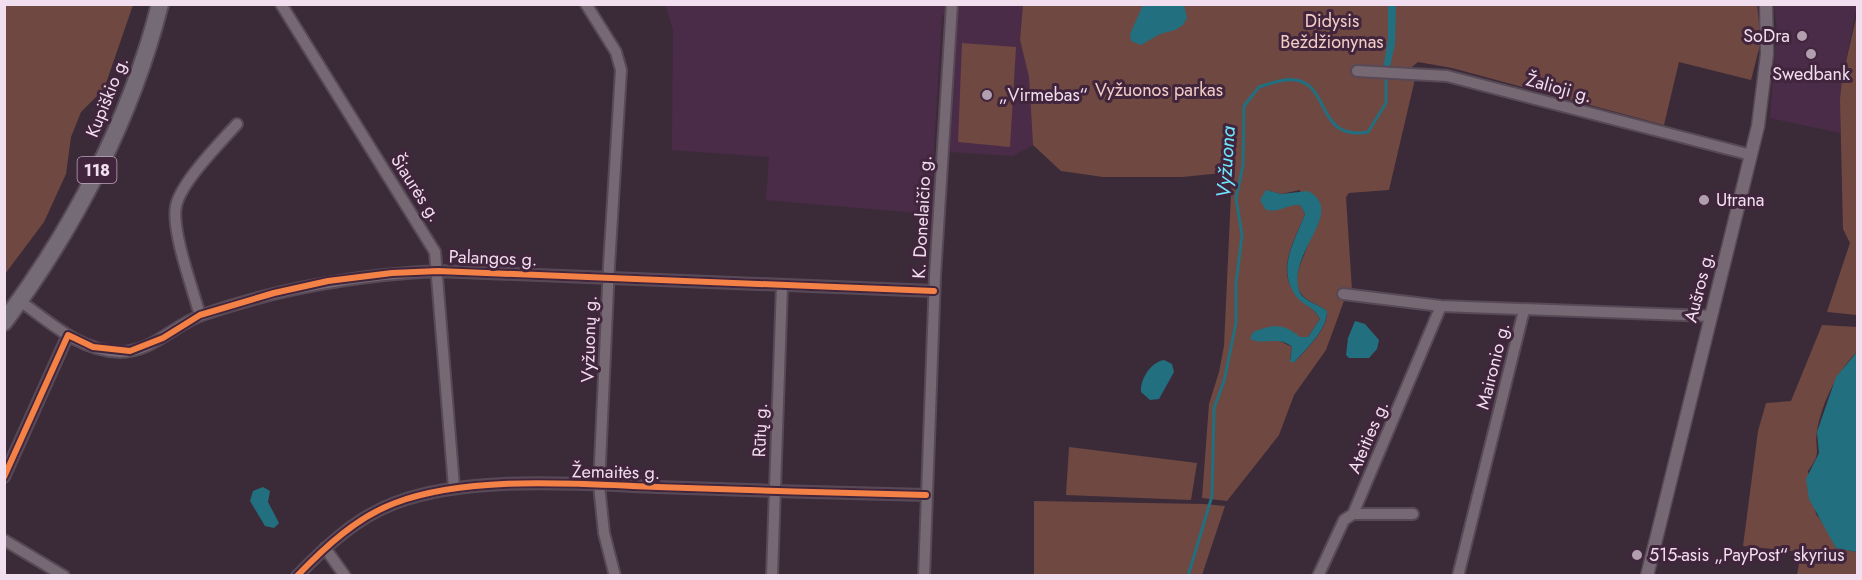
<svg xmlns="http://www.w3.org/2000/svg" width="1862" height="580" viewBox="0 0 1862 580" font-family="Jost,sans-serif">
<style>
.built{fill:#4b2c48}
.green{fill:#6f4842;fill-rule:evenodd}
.water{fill:#226f7f}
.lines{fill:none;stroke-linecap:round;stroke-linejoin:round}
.stream{stroke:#226f7f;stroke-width:3}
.minor-casing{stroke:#574955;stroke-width:14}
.tertiary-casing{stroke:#574955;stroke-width:15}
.primary-casing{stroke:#574955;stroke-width:20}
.minor{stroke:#766974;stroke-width:10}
.tertiary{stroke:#766974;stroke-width:12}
.primary{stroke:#756b77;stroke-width:16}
.cycleway-casing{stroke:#41253d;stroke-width:10}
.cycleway{stroke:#f48246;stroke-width:6}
.poi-dot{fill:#b19faf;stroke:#41253d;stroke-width:2}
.labels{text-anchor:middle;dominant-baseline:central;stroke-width:6;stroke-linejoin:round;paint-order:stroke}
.shield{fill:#41253d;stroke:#bca6b9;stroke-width:1.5}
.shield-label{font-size:16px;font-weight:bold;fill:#f1deee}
.park-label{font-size:18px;fill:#f3cdc5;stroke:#41253d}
.poi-label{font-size:18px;fill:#f1deee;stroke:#41253d;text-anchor:start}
.street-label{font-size:18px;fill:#f1deee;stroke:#41253d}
.water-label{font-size:20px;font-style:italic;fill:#6fe7ff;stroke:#41253d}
</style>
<rect width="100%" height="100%" fill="#3b2b39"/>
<path class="built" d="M665 5H1023L1020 40 1029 77 1033 145 1013 156 950 152 958 17 942 15 930 214 766 200 769 157 672 150 673 29Z
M1774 5H1857L1842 79 1840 133 1770 118 1777 30Z"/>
<path class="green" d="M5 4 133 5 104 89 81 112 71 137 66 174 44 222 5 274Z
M1023 4H1757L1761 41 1751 80 1679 62 1664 125 1452 68 1418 62 1402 75 1415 79 1389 190 1349 193 1346 197 1352 290 1345 298 1326 350 1294 395 1279 435 1227 501 1202 498 1209 404 1219 372 1224 346 1232 172 1182 177H1103L1061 171 1033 145 1029 77 1020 40ZM1266 190 1281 194 1300 190C1303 203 1311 223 1310 237 1308 253 1287 279 1303 296 1308 302 1320 305 1327 311 1328 330 1306 349 1295 362L1290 359 1292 347 1278 340 1308 337 1320 319C1315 308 1304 304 1297 295 1274 271 1296 238 1305 214L1300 205H1294Z
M1857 14V315L1827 312 1850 243 1843 229 1840 100 1842 79Z
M962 43 1016 47 1010 147 958 142Z
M1822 325 1857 327V352C1837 371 1822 403 1817 431 1814 451 1823 451 1808 471L1816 514 1829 531 1836 548 1857 552V575H1797L1801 552 1743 546 1758 431 1766 403 1791 401Z
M1069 447 1197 463 1191 500 1066 495Z
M1034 501 1204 504 1225 506 1202 575 1034 576Z"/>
<path class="water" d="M1143 5H1184L1187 18 1183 25 1175 30 1160 34 1141 45 1131 41 1130 34Z
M1388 5H1396L1395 44 1388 76H1382L1388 39Z
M1266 190 1281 194 1308 191C1348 212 1284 254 1300 293 1304 301 1320 305 1327 311 1327 331 1306 348 1295 362H1290L1292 347C1279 335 1264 346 1250 339L1253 332C1272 324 1284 323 1300 337H1308L1320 319C1315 307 1303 306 1296 296 1276 268 1295 241 1305 214L1300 205C1287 204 1280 213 1266 210L1260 200Z
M1355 321 1365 324 1379 340 1377 349 1369 358H1349L1346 355 1348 338Z
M1857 352V552L1836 548 1809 499 1806 479 1819 453 1817 432 1836 377Z
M1164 360 1172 364 1174 372 1159 399 1150 400 1141 392C1140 379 1151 362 1164 360Z
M263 487 270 491 268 502 279 523 274 528 265 526 250 501 253 491Z"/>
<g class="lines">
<path class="stream" d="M1188 576 1212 496 1214 408 1224 381 1236 323V284L1242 235 1236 198 1243 165 1244 106 1259 87C1270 84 1283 78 1295 80 1331 84 1315 141 1368 132L1386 103V76"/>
<defs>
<path id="minor" d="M281 4 435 252 454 487
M586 4 616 52 621 70 609 266 599 485 604 533 615 576
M1357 71 1447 76 1751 155
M1343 294 1441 306 1711 316
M20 301C51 323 80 351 120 352 152 352 174 325 202 315 279 288 357 275 438 271L934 291
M200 315C193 290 171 230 176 206 181 182 220 143 237 124
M4 477 68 335
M1353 514H1413
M4 540 64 576
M325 548 345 576
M297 576C325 547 357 517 395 503 469 475 578 484 657 487 747 490 836 493 926 495
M772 576 782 285
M924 576 935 276 952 4
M1318 576 1344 520 1353 514 1441 306
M1458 576 1524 310"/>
<path id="tertiary" d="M1647 576 1758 126 1767 54 1766 4"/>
<path id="primary" d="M4 322C74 228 131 119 160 4"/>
</defs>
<use href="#minor" class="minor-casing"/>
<use href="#tertiary" class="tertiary-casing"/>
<use href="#primary" class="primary-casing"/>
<use href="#minor" class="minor"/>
<use href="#tertiary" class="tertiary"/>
<use href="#primary" class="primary"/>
<defs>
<path id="cycleway" d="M4 477 68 335 93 347 130 351 163 338 200 315 274 293 328 281 392 273 438 271 934 291
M297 576C325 547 357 517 395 503 469 475 578 484 657 487 747 490 836 493 926 495"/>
</defs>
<use href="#cycleway" class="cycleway-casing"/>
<use href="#cycleway" class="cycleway"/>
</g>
<g class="poi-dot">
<circle cx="1802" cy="36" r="6"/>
<circle cx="1811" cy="54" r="6"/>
<circle cx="987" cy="95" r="6"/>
<circle cx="1704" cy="200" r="6"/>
<circle cx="1637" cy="555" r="6"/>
</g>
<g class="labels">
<rect class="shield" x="77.5" y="157" width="39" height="26" rx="4.5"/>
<g class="shield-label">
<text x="97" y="170">118</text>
</g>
<g class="park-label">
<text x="1332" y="21">Didysis<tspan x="1332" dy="21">Beždžionynas</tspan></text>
<text x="1159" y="90">Vyžuonos parkas</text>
</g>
<g class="poi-label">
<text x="1790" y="36" text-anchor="end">SoDra</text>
<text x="1811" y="74" text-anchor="middle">Swedbank</text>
<text x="999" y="95">„Virmebas“</text>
<text x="1716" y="200">Utrana</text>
<text x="1649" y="555">515-asis „PayPost“ skyrius</text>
</g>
<g class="street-label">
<text transform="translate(1559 88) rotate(15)">Žalioji g.</text>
<text transform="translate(107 97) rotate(-68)">Kupiškio g.</text>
<text transform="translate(416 188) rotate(57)">Šiaurės g.</text>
<text transform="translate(922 217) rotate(-87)">K. Donelaičio g.</text>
<text transform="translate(493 258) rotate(2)">Palangos g.</text>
<text transform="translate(1699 287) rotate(-76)">Aušros g.</text>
<text transform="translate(589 339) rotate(-88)">Vyžuonų g.</text>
<text transform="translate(1493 366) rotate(-76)">Maironio g.</text>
<text transform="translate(760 430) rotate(-88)">Rūtų g.</text>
<text transform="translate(1368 437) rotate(-67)">Ateities g.</text>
<text transform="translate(616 472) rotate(1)">Žemaitės g.</text>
</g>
<g class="water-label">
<text transform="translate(1226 162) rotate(-86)">Vyžuona</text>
</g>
</g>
<rect width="1862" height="580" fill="none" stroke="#f1deee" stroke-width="12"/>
</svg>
